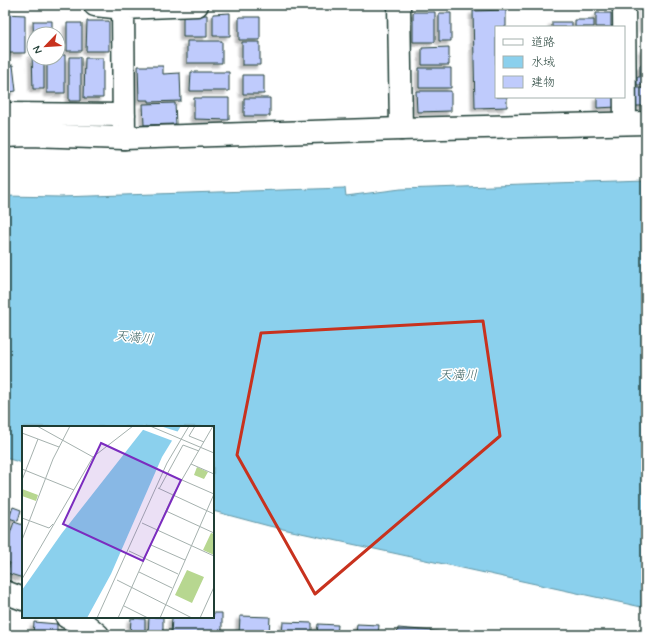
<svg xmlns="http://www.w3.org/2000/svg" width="651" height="640" viewBox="0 0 651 640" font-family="Mynerve,'Klee One',sans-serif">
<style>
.water{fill:#8bd0ed;stroke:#6095a3}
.building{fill:#bfcbfc;stroke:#1f3d34;filter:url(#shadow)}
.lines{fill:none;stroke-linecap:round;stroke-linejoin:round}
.street-casing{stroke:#1f3d34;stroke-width:25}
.secondary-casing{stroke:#1f3d34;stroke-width:25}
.street{stroke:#fff;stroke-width:22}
.secondary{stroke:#fff;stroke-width:22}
.marked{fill:none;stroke:#c8321e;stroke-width:3;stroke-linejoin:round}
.labels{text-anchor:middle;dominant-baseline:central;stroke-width:3;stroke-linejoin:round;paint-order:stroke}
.water-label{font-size:13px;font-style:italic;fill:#3a6262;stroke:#fff}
.inset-road{fill:none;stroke:#a5b1ae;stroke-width:1}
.view{fill:#7b2cbf;fill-opacity:0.15;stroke:#7b2cbf;stroke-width:2}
.inset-edge{fill:none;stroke:#1f3d34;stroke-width:2}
</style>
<defs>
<filter id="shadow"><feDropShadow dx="-3.5" dy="3.5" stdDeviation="1" flood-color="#0004"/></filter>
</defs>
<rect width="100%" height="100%" fill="#fff"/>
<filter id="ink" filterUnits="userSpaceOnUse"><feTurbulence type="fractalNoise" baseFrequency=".025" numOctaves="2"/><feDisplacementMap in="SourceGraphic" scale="8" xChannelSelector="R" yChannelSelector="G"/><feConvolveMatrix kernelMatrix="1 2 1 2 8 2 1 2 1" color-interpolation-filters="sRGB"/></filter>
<g filter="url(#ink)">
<path class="water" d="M646 181V608L269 526 213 511V427H23V463L5 458V196L60 197 345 188 346 196 401 189Z"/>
<path class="building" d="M643 6H646V28L643 29Z
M506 10V27H496V97H507V107L475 108 473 11Z
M413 12H435V42H413Z
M230 13V36H213V14Z
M439 13H451V41H439Z
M596 13H611V26L616 27H596Z
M5 14 25 15V53H5Z
M183 15H207V37H183Z
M239 17H260V40H239Z
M575 20H594V27H575Z
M33 21H52V34H34V50Z
M87 21H109V51H86Z
M552 22H572V27H552Z
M67 23H82V51H67Z
M187 41H222V63H187Z
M242 42H260V65H242Z
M449 47V65H422V48Z
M642 49H646V64H643Z
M32 53H34V58H44V89H33Z
M58 55H65V93H47V58H58Z
M69 57H81V101H69Z
M85 58H103V98H84Z
M13 65 16 91 5 93V66Z
M640 65H646V85H637V77H640Z
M138 66H163V74L180 73 181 101 149 102V100H139Z
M419 68H451V88H419Z
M191 72H229V91H190Z
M243 75H264V94H243Z
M634 88H646V106H634Z
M416 91H451V111L417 112Z
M597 97H617V107L597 108Z
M194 98H229V120L194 119Z
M244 98H270V116H244Z
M175 103 176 124 144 125 143 104Z
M13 507 21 510 18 521 9 518Z
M14 522 23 525V578L7 573 10 563 5 561V548Z
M213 613H222V635H171L172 617H213Z
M240 616 270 617 269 635H239Z
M149 617H163V635H148Z
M131 618 145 619V635H130Z
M34 622 57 624V630H67V635H33Z
M283 622 312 623V635H282Z
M318 624 338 625 337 635H317Z
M357 624 379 625 378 635H346H356Z
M398 628 456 633V635H397Z"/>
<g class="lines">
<defs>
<path id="street" d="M123 5 124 138
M399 5 401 129
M624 5 625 123
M123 8 197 5
M5 114 124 115"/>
<path id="secondary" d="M95 5 123 8
M5 136 29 135 124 138 401 129 646 123
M5 592 23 599
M67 617 86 625 98 635"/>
</defs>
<use href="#street" class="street-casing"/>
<use href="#secondary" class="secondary-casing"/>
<use href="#street" class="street"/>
<use href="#secondary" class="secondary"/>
</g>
</g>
<path class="marked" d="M483 321 500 436 315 594 237 455 261 333Z"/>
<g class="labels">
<g class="water-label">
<text transform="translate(134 338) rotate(6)">天満川</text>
<text x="458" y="375">天満川</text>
</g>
</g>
<g transform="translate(22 426)">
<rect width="192" height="192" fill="#fff"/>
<path d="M175 41 186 46 182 53 172 49ZM0 63 16 69 14 75 0 70ZM189 107 192 108V129L181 124ZM165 144 182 151 170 177 153 169Z" fill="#b7d790"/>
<path d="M124 0H159L140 31 89 148 65 192H0V164L40 107Z" fill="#8bd0ed"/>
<path d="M121 0H138L157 6 151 15 119 3Z" fill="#fff"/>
<path class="inset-road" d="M15 0 71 31M128 0 192 27M173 0 167 10 182 16M0 7 37 21M169 38 192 48M0 43 52 64M0 54 16 13M160 54 192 68M136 62 192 88M137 63 161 19 177 25M144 85 192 107M0 92 27 102 31 98M120 97 192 130M0 114 31 33 48 0M129 119 163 134M107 125 156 148M117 146 150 162M0 153 71 31 111 0M95 154 170 192M102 180 126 192M75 192 145 37 167 0M96 192 151 69 191 0M138 192 192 68M178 192 192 161"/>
<path class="view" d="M79 17 159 54 121 135 41 98Z"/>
<rect width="192" height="192" class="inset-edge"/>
</g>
<rect width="651" height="640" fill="none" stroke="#fff" stroke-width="20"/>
<rect x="10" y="10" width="631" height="620" fill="none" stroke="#1f3d34" stroke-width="1.5" filter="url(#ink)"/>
<rect x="495" y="26" width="130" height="72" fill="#ffffff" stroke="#a5b1ae"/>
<rect x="503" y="39" width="20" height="6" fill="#ffffff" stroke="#a5b1ae"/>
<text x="531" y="46" font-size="12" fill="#1f3d34">道路</text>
<rect x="503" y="56" width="20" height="12" fill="#8bd0ed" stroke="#a5b1ae"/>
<text x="531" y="66" font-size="12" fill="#1f3d34">水域</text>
<rect x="503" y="76" width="20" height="12" fill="#bfcbfc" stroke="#a5b1ae"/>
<text x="531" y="86" font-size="12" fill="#1f3d34">建物</text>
<g transform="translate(46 46) rotate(245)"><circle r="19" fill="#ffffff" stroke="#a5b1ae"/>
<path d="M0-3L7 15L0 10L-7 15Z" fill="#c8321e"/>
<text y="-6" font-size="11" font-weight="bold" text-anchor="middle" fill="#1f3d34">N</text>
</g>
</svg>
